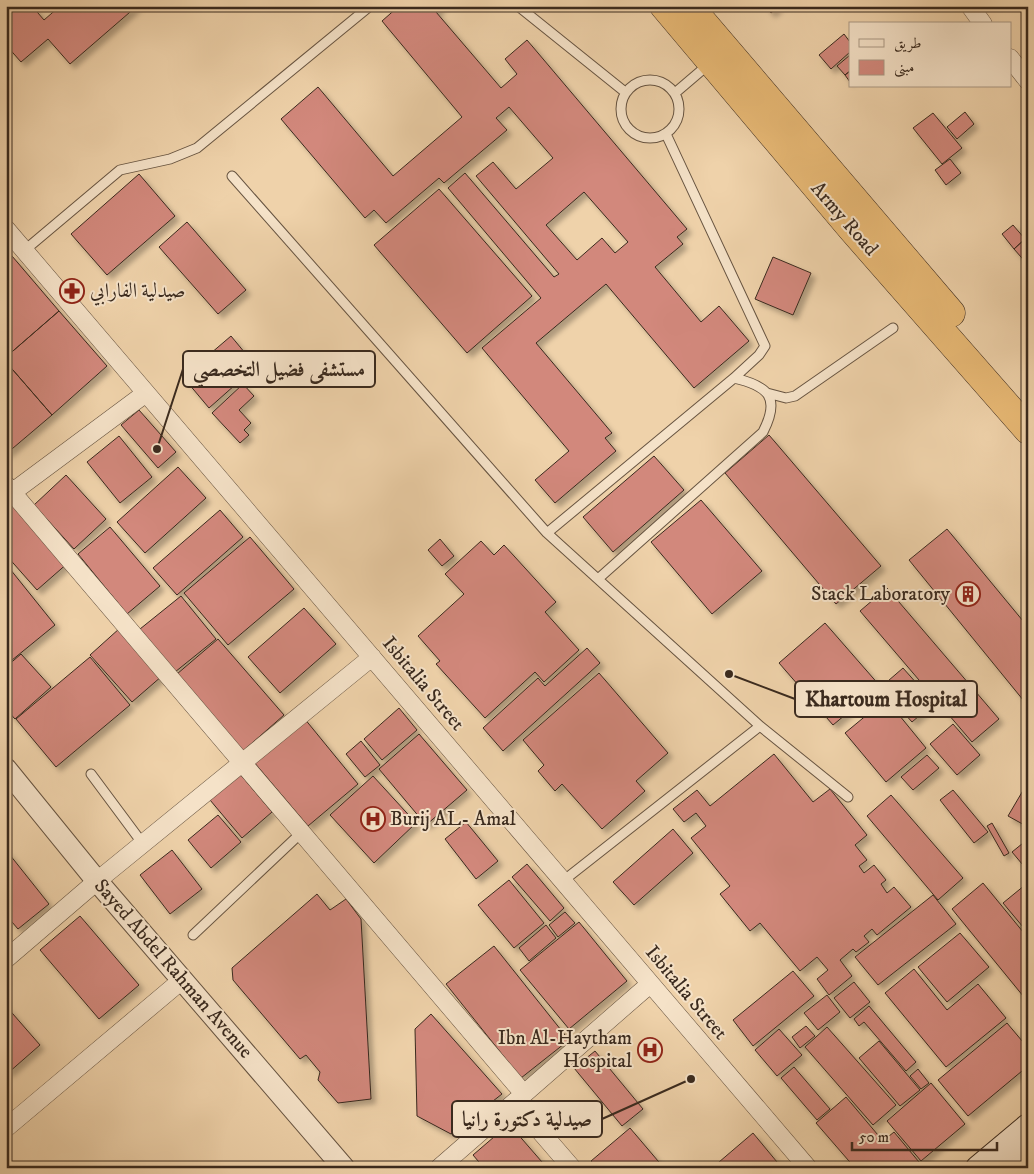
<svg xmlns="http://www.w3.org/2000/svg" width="1034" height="1174" viewBox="0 0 1034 1174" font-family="'IM FELL DW Pica',Amiri,serif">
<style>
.building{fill:#d2887c;stroke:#3a2a1e;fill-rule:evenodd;filter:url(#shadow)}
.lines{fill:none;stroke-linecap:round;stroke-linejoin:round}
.service-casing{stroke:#675441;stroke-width:11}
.minor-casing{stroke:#675441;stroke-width:19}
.tertiary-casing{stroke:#675441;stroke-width:23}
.secondary-casing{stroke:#3a2a1e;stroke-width:26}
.trunk-casing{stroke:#3a2a1e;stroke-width:29}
.service{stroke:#f5e2c8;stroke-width:9}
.minor{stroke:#f5e2c8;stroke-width:18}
.tertiary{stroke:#f5e2c8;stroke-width:21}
.secondary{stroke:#f5e2c8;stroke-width:24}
.trunk{stroke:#e8b975;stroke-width:28}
.labels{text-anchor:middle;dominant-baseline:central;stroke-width:4;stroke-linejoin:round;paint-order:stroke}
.street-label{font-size:20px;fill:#3a2a1e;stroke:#f5e2c8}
.poi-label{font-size:20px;fill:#3a2a1e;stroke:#f5e2c8;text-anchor:start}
.leader{fill:none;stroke:#3a2a1e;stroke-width:2}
.callout-dot{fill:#3a2a1e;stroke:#f5e2c8;stroke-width:2}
.callout{fill:#f5e2c8;stroke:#3a2a1e;stroke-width:2}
.callout-label{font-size:21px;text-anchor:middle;font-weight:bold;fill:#3a2a1e}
</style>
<defs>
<filter id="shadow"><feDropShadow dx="4.5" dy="4.5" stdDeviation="2.5" flood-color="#0004"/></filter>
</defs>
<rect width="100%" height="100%" fill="#efd2aa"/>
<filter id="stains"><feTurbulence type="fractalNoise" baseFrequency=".004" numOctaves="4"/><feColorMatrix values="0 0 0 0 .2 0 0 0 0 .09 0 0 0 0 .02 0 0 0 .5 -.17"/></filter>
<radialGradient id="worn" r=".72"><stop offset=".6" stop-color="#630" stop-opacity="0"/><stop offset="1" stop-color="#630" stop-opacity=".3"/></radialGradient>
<path class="building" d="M6 6H32L44 20 60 6H137L70 64 48 39 21 62 6 45Z
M399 6H442L436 12 501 88 517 74 505 59 527 40 687 229 677 237 683 244 655 267 701 322 719 306 749 341 694 388 606 284 536 343 612 433 605 438 616 451 555 503 535 480 569 451 482 348 541 298 448 188 465 173 554 277 559 274 476 176 493 162 516 189 553 158 509 107 496 118 507 130 444 183 439 178 386 223 374 210 365 218 281 119 318 87 393 176 462 117 382 21ZM584 192 628 242 615 253 602 238 577 260 546 225Z
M765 6H779L771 13Z
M844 34 850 42V52L831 69 819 55Z
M850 55V71L845 75 837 66Z
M850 71V82L845 75Z
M965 112 974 124 957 139 947 127Z
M933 113 962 148 942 164 913 128Z
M950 159 961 173 946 185 935 170Z
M139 174 175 216 107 275 71 234Z
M439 189 532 296 467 353 374 245Z
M187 222 246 290 218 314 159 247Z
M1013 225 1025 239 1014 249 1002 234Z
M1028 236V265L1014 249Z
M12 256 59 311 6 357V261Z
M773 257 811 273 793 315 755 299Z
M59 311 107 366 52 415 6 362V357Z
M231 336 250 359 229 377 235 385 209 408 183 377Z
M6 362 52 415 6 454Z
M243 384 254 396 239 410 251 423 244 430 249 435 240 443 212 413Z
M139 410 176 452 158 468 121 425Z
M769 435 881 566 836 604 725 473Z
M119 436 152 477 120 503 87 462Z
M654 456 684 490 613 552 583 517Z
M178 467 206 498 145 553 117 522Z
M66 475 106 519 74 549 34 505Z
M701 500 762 571 712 614 651 542Z
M15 501 69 562 37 590 6 555V509Z
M220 510 243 537 177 595 153 568Z
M110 527 160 586 127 614 78 554Z
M947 529 1028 627V706L909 560Z
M250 537 294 589 228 645 184 593Z
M440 539 454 556 442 566 428 550Z
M481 541 494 555 504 545 556 602 545 612 579 650 544 682 535 672 485 718 436 664 440 661 418 636 464 594 445 574Z
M6 564 55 625 6 665Z
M887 588 999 719 972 742 860 611Z
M181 596 216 639 175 672 140 629Z
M304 608 336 644 280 693 248 657Z
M825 623 880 686 833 725 779 663Z
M120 628 162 676 132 702 90 655Z
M218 639 284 715 243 751 177 674Z
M587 648 600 663 503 751 483 728 538 678 545 686Z
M21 654 51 687 15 719 6 709V667Z
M90 657 130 705 56 767 16 719Z
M903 668 934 703 912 722 881 687Z
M599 673 668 753 636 781 645 791 602 829 562 784 555 791 538 771 544 765 523 740Z
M886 699 926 748 886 782 845 733Z
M399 708 417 730 382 760 364 739Z
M304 718 358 784 308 826 253 761Z
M953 724 980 755 957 775 930 744Z
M419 734 467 790 426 825 379 769Z
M361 741 380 765 365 777 346 754Z
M774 754 813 802 830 789 867 835 855 845 867 860 859 866 864 873 874 865 886 880 881 884 887 893 894 887 911 907 877 935 872 929 864 936 869 942 856 952 853 949 840 960 852 976 829 995 817 979 828 970 817 957 800 971 760 923 750 931 720 894 730 886 691 838 706 826 696 813 684 822 673 809 697 790 710 806Z
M927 755 939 768 913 790 901 777Z
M240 774 272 812 242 838 210 800Z
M373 776 416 823 374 863 330 815Z
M1028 782V827L1008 816Z
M953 790 988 832 974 843 940 800Z
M891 795 963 878 938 900 867 816Z
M218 815 241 842 211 868 188 840Z
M466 822 498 861 476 879 445 839Z
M992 823 1009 853 1004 856 987 826Z
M673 829 693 853 634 905 613 882Z
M1028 839V871L1012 852Z
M6 850 49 904 18 929 6 915Z
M172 850 202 889 170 914 140 875Z
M527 864 564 908 550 921 512 877Z
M509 880 544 923 514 948 478 905Z
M983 883 1028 938V1002L952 909Z
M1025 885 1028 888V933L1003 903Z
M317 894 330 910 346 899 361 919 371 1099 338 1103 318 1080 320 1072 306 1055 300 1059 233 980 232 968Z
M933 895 956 924 878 985 855 957Z
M565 912 575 923 558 937 549 925Z
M80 916 139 985 99 1019 40 950Z
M579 922 627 981 569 1029 520 970Z
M546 925 556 938 529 961 519 948Z
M960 933 989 967 947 1002 918 967Z
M494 946 569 1040 521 1078 446 984Z
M914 969 947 1010 978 984 1006 1018 946 1067 885 993Z
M793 971 814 996 753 1046 733 1020Z
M854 982 870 1002 850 1018 834 998Z
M827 995 840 1012 818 1030 804 1013Z
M6 1006 40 1045 8 1073 6 1070Z
M869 1006 916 1062 906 1071 864 1022 859 1026 854 1019Z
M431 1014 502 1094 451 1134 417 1116 415 1029Z
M1007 1023 1028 1048V1066L968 1116 938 1080Z
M806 1026 815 1036 800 1048 792 1037Z
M827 1027 896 1105 873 1125 805 1047Z
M779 1029 802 1055 777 1076 755 1050Z
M879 1041 920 1090 900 1106 859 1058Z
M595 1051 643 1109 622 1126 574 1068Z
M794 1067 830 1109 817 1120 781 1078Z
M918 1069 929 1083 921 1089 910 1076Z
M931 1083 965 1124 921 1161 887 1121Z
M846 1097 883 1141 894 1132 919 1162 913 1168H855L816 1123Z
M509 1124 542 1162 536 1168H484L473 1155Z
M630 1128 664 1168H597L591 1161Z
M753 1133 782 1168H712Z"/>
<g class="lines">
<defs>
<path id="service" d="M518 6 625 92
M621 109a29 29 0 1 1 58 0a29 29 0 1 1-58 0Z
M675 93 709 64
M232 176 547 533 760 726 563 881
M25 250 120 170 170 159 197 148 370 6
M767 393 786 398 795 396 893 328
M547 533 734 378 759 355 765 346 666 134
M598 579 763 432C781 397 768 386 734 378
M760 726 848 797
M91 774 143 844
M193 935 301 833"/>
<path id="minor" d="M970 6 983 24
M1010 58 1028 81
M6 229 808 1168
M6 485 524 1094
M6 497 146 393
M6 959 97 881 372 657
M515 1102 572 1168
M6 1128 182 980
M439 1168 650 984"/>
<path id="tertiary" d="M6 769 97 881 344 1168"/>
<path id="secondary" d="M978 1168 1028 1126
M1012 1168 1028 1154"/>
<path id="trunk" d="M664 6 851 228 1028 430
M689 6 951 313"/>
</defs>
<use href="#service" class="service-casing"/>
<use href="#minor" class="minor-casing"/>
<use href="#tertiary" class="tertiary-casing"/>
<use href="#secondary" class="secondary-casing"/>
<use href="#trunk" class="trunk-casing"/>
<use href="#service" class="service"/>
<use href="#minor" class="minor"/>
<use href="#tertiary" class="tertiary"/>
<use href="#secondary" class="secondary"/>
<use href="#trunk" class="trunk"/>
</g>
<defs>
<symbol id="pharmacy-ring" viewBox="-11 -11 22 22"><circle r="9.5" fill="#f5e2c8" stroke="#8f2418" stroke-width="1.5"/><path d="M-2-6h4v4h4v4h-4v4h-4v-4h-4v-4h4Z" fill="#8f2418"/></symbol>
<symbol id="building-ring" viewBox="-11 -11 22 22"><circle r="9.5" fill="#f5e2c8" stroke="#8f2418" stroke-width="1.5"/><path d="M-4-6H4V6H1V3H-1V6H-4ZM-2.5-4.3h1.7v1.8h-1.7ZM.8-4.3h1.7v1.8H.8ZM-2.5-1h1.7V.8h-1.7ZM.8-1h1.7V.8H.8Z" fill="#8f2418"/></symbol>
<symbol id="hospital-ring" viewBox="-11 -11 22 22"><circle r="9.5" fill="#f5e2c8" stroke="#8f2418" stroke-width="1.5"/><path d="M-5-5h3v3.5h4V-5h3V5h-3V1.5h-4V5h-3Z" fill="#8f2418"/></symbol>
</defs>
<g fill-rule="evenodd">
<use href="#pharmacy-ring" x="58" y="277" width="28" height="28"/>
<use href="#building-ring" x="954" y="580" width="28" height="28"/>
<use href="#hospital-ring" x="359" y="805" width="28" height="28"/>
<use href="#hospital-ring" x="636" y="1036" width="28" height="28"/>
</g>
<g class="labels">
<g class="street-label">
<text transform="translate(844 219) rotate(49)">Army Road</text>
<text transform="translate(423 684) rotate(50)">Isbitalia Street</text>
<text transform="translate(173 969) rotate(49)">Sayed Abdel Rahman Avenue</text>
<text transform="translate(686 993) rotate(50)">Isbitalia Street</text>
</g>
<g class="poi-label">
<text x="90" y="291">صيدلية الفارابي</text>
<text x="950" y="594" text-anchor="end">Stack Laboratory</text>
<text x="390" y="819">Burij AL- Amal</text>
<text x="632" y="1038" text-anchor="end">Ibn Al-Haytham<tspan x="632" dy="23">Hospital</tspan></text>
</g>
</g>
<path class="leader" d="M157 449L183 369M729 674L795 699M691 1079L602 1119"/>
<g class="callout-dot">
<circle cx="157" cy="449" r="5"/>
<circle cx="729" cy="674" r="5"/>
<circle cx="691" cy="1079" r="5"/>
</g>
<g class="callout">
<rect x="183" y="351" width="192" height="36" rx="5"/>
<rect x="795" y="681" width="182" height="36" rx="5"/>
<rect x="452" y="1101" width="150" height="36" rx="5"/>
</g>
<g class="callout-label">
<text x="279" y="376">مستشفى فضيل التخصصي</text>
<text x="886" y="706">Khartoum Hospital</text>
<text x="527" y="1126">صيدلية دكتورة رانيا</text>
</g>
<rect width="1034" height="1174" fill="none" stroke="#efd2aa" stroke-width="25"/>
<rect x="8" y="8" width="1019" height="1159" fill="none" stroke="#3a2a1e" stroke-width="2.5"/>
<rect x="12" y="12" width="1009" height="1149" fill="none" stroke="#3a2a1e"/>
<rect x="849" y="22" width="162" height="65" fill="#f5e2c8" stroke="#aa9884"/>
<rect x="859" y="39" width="25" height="8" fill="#f5e2c8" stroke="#aa9884"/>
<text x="894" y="48" font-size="15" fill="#3a2a1e">طريق</text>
<rect x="859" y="60" width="25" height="15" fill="#d2887c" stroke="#aa9884"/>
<text x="894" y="72" font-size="15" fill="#3a2a1e">مبنى</text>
<path d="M852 1142v8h145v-8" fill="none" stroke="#3a2a1e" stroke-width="2.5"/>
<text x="859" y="1142" font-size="15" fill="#3a2a1e" stroke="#f5e2c8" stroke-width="4" paint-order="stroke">50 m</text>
<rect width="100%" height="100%" filter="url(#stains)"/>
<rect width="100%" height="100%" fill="url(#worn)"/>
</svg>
